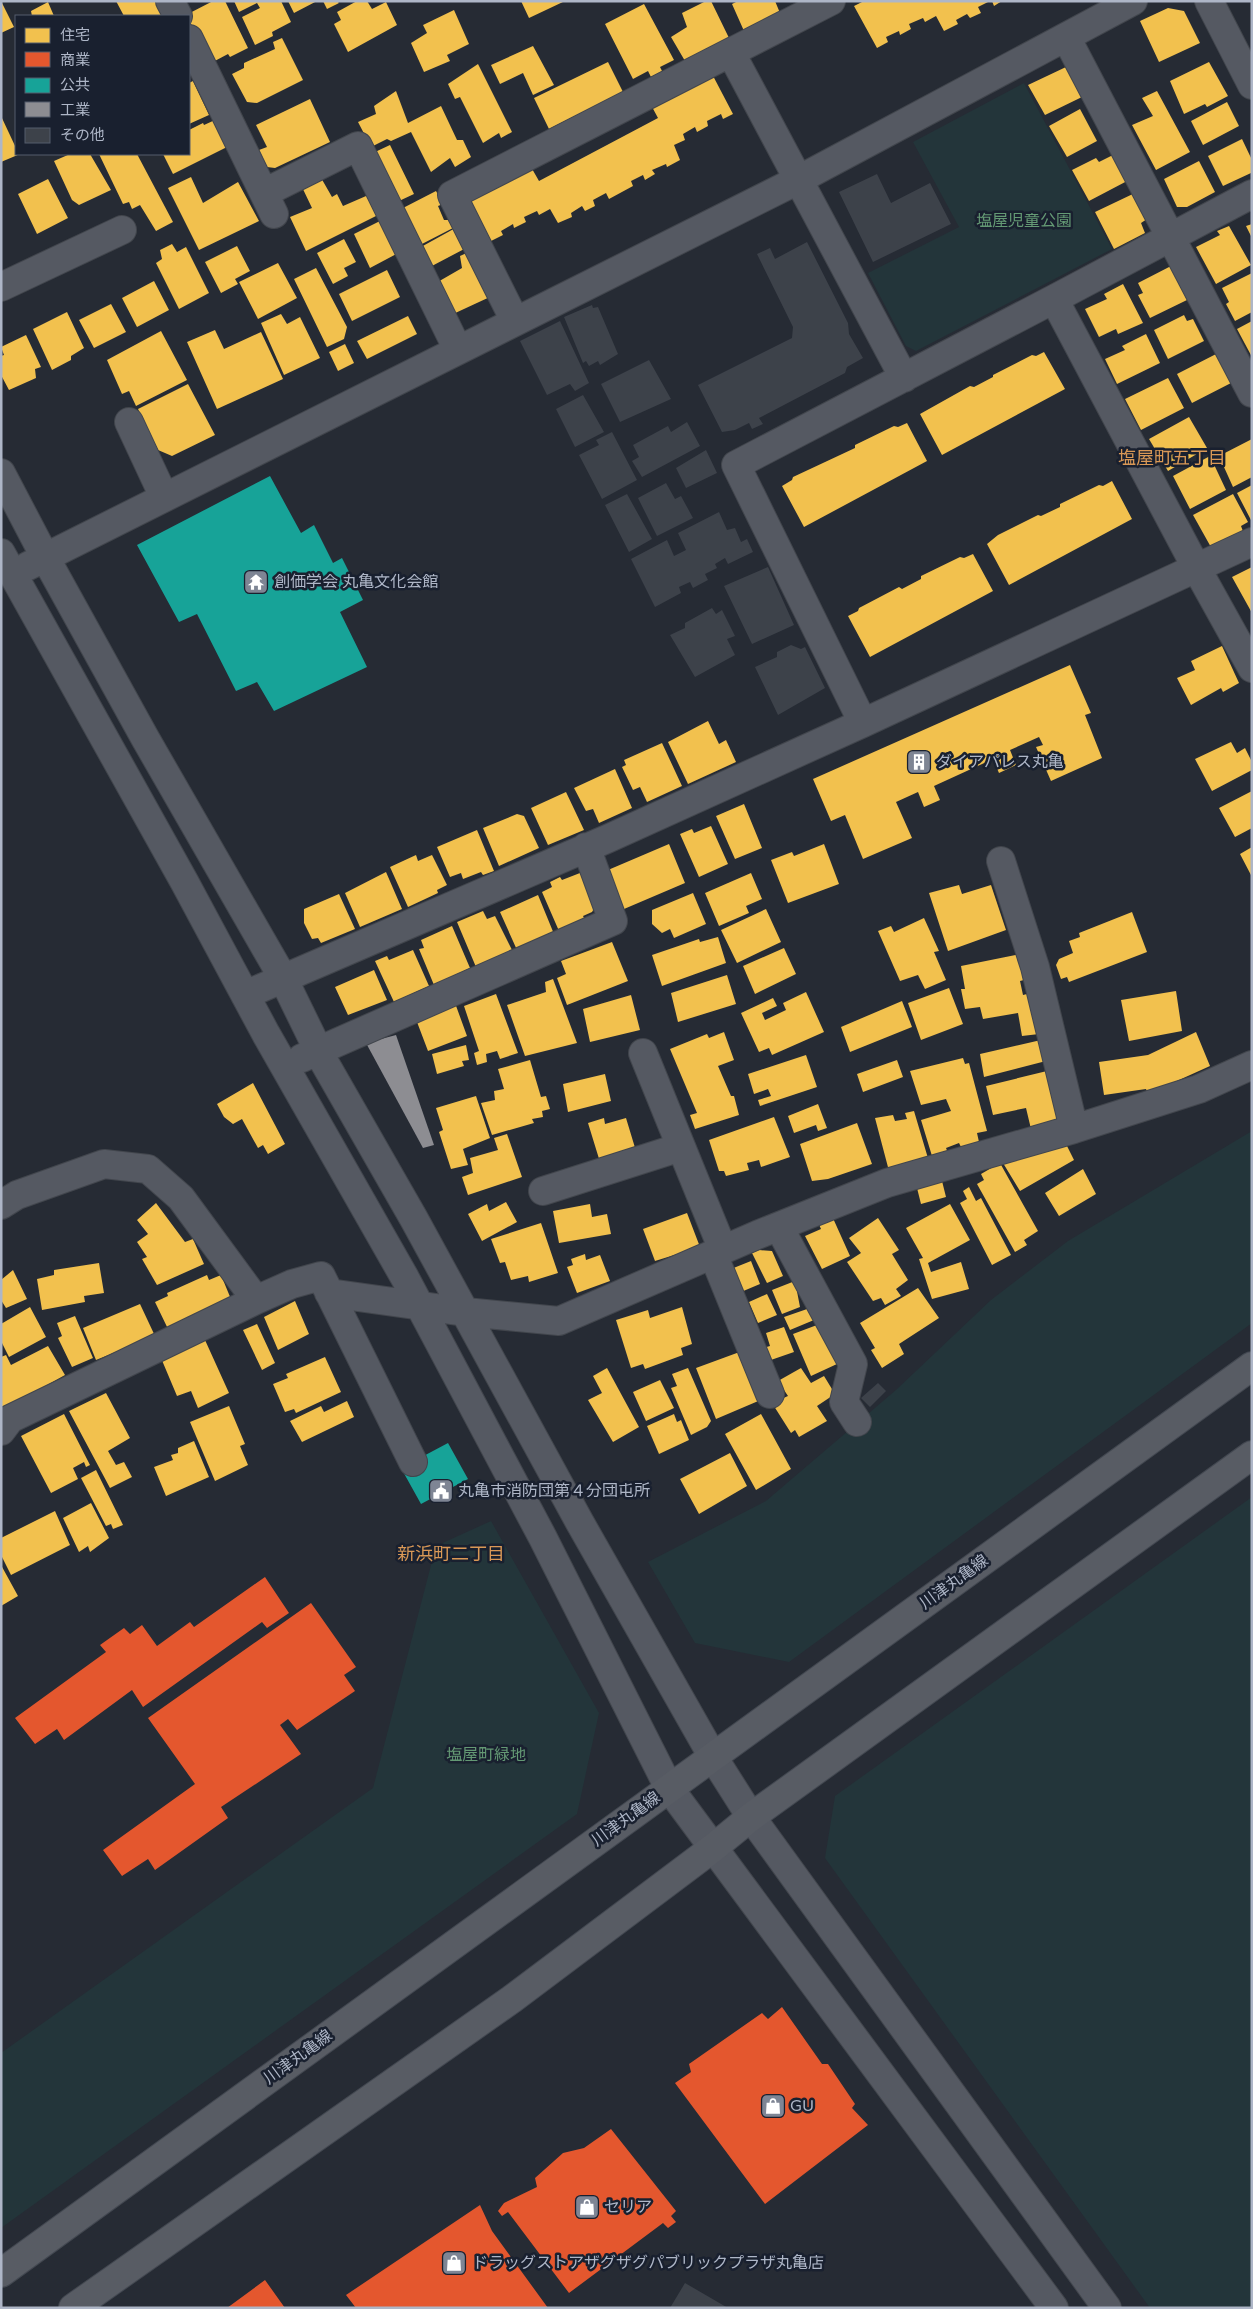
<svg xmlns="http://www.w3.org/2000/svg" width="1253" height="2309" viewBox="0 0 1253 2309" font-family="'Varela Round','Noto Sans JP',sans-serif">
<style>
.green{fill:#23353a}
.homes{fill:#f2c14e}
.shops{fill:#e4572e}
.public{fill:#17a398}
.industry{fill:#8d8d92}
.building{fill:#3d424a}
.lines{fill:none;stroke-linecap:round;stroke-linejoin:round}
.minor-casing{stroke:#42464d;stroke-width:30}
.major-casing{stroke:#434851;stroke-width:30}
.minor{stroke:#555962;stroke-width:28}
.major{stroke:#585c64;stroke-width:28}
.labels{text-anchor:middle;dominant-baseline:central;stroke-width:5;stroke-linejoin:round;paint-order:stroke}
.park-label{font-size:16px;fill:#649974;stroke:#19202f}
.poi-label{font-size:16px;fill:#aeb6c7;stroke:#19202f;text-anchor:start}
.street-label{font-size:16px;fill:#aeb6c7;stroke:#19202f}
.neighbourhood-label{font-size:18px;fill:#d99856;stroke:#19202f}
</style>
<rect width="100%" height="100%" fill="#262b34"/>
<path class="green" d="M1024 83 1112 249 916 351 906 346 868 273 959 227 913 142Z
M1252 1131V1323L789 1662 695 1643 648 1562 766 1501 896 1390 991 1300 1068 1241Z
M1252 1497V2308H1150L825 1858 835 1796Z
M491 1521 599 1713 577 1814 1 2228V2053L373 1788 436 1546Z"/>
<path class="homes" d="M1 1 14 27 1 33Z
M116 1H155L162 16H124Z
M213 1H225L248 48 230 57 228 54 211 63 189 20 184 16Z
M234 1H281L291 22 272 32 273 36 255 45 242 17 260 8 257 3 239 12Z
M288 1H317L294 13Z
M323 1H337L339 3 327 9Z
M357 1H367L372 9 386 2 397 25 348 52 334 24 341 20 337 12Z
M521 1H565L529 18Z
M706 1H711L729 38 685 61 671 37 687 27 682 13Z
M738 1H775L780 13 744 31 732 4Z
M864 1H990L978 7 981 13 970 18 967 14 956 20 958 24 944 31 936 16 925 22 923 18 909 24 911 29 900 35 899 31 886 37 888 42 877 48 854 6Z
M992 1H1002L994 6Z
M48 2 54 16H32L31 11Z
M644 4 674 60 660 67 662 71 651 77 648 71 633 79 605 24Z
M1168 8 1184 11 1200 43 1159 62 1140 21Z
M454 10 469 44 447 55 450 61 424 72 411 43 427 33 423 25Z
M282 38 303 80 257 103 247 102 232 74 244 68V63L275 49 273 42Z
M533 46 554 85 533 95 523 73 500 84 491 65Z
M608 62 623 92 549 129 534 98Z
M1209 62 1228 96 1207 107 1205 104 1184 114 1170 81Z
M478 64 512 132 501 138 499 133 483 143 460 97 455 99 448 84Z
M1066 67 1082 97 1045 115 1028 85Z
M711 72 733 114 723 119 721 114 707 121 708 126 697 132 695 127 683 134 685 140 674 145 680 160 667 167 666 164 652 170 655 174 645 180 643 175 631 181 633 186 609 199 606 193 593 200 595 206 585 211 582 206 571 213 572 217 558 223 550 209 539 215 537 211 524 217 526 222 514 228 513 224 501 231 503 235 491 241 469 199 531 167 539 181 658 118 651 105Z
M193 81 209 115 189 124V83Z
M396 91 408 123 441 106 457 140H463L471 157 455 167 450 158 431 172 411 132 391 141 387 139 371 147 358 122 376 114 374 106Z
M1157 91 1190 152 1156 170 1132 125 1153 116 1142 98Z
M310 99 330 142 275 168 267 167 259 150 267 147 256 125Z
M1227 102 1239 126 1203 145 1191 121Z
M1080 109 1097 141 1067 157 1049 126Z
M1 116 16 148V154H20L1 162Z
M215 120 229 146 173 174 163 154H189V130L203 123 204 125Z
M1242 139 1252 160 1251 173 1223 186 1208 156Z
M390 145 414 194 399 201 375 152Z
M70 154H90L111 190 79 205 72 200 54 161Z
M99 154H137L173 222 156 231 140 205 132 209 129 202 123 204Z
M1115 154 1129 180 1089 201 1072 170 1096 158 1099 162Z
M1199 161 1215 192 1187 207H1177L1164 179Z
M320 176 332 197 337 194 343 206 373 193 382 213 306 251 290 217 312 208 301 185Z
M191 177 203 203 238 182 259 221 199 250 168 188Z
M48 179 68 218 37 234 18 194Z
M436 191 443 204 438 206 444 220H448L453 228 420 245 403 208Z
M1137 192 1150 217 1141 223 1145 233 1114 249 1095 212Z
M386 218 402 251 370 268 354 234Z
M1252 224V238L1246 226Z
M459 226 468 247 430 267 421 247Z
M1229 226 1251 265 1216 284 1196 247 1220 235 1217 231Z
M344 239 356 262 344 268 348 276 333 284 317 253Z
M172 244 177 252 186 247 209 293 179 309 156 263 162 259 160 250Z
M237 246 250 271 235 279 238 284 221 293 205 262Z
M471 251 492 296 451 315 436 283 462 268 460 256Z
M278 263 297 298 258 319 239 282Z
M1171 266 1187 300 1150 318 1138 295 1143 293 1138 283Z
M316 268 347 327 344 339 327 347 294 279Z
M387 270 400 297 352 321 339 294Z
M1252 273V312L1235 321 1226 304 1229 302 1222 288Z
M154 281 169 310 137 327 122 298Z
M1123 284 1143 323 1118 334 1116 329 1099 337 1085 309 1107 299 1104 294Z
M111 304 126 332 94 348 79 320Z
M67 312 84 348 71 356V360L52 370 33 329Z
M281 314 287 324 300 317 320 358 284 375 261 323Z
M1184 315 1187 321 1193 319 1204 341 1168 359 1154 330Z
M408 316 417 334 367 359 357 341Z
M1252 321V357L1237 329Z
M215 330 224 349 261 332 283 379 217 409 187 342Z
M161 331 187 380 136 406 129 391 122 394 107 360Z
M1146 334 1160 363 1117 384 1105 359 1125 350 1122 346Z
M26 335 41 367 35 369 36 378 9 390 1 375V356L4 355 1 347Z
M345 344 354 363 338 371 329 352Z
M1044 352 1065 389 942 455 920 414 970 386 974 387 993 377V375L1032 355 1036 356Z
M1220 352 1233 382 1192 403 1177 374Z
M1168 378 1184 408 1141 430 1125 399Z
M188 384 215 435 172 456 158 450 138 409Z
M1189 417 1207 448 1168 471 1149 439Z
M907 423 927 461 804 527 782 486 792 480 793 477 855 448V445L894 426 898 427Z
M1252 439V477L1233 487 1219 456Z
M1210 456 1226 490 1190 509 1173 476Z
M1112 481 1132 519 1009 585 987 544 998 535 1038 515 1041 516 1060 507V504L1099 485 1103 486Z
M1252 485V522L1237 493Z
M1233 494 1248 522 1241 526 1244 534 1212 549 1193 515Z
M973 554 993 591 870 657 848 616 858 611 859 608 899 587 902 589 921 579V576L960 557 964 558Z
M1252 567V613L1232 577Z
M1222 646 1239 683 1223 692 1221 688 1191 705 1177 678 1195 670 1191 661Z
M1070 665 1091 713 1085 715 1102 758 1051 781 1036 747 1043 745 1039 737 1010 750 1016 765 999 773 993 759 934 786 940 800 924 807 918 792 896 802 912 838 863 859 845 815 831 821 813 779Z
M708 721 719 744 726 740 736 762 688 784 668 742Z
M1231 742 1237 753 1245 748 1252 762V770L1212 791 1195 759Z
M662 743 682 786 647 802 640 787 633 790 622 767 626 765 624 760Z
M615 769 632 808 599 823 593 809 586 811 574 788Z
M1252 791V828L1235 837 1219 808Z
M566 792 584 830 548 845 531 808Z
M744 804 762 848 735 859 716 816Z
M517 814 524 816 539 848 499 866 483 828Z
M711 826 728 864 699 877 680 834 692 829 694 833Z
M477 830 494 871 483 875 481 872 463 879 461 873 450 877 437 847Z
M669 844 685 883 624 909 608 870Z
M824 844 839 884 788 903 771 860 792 852 794 856Z
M1252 847V877L1240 854Z
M416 855 418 861 432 855 447 885 437 890 438 893 408 907 390 867Z
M386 872 402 909 360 927 345 893Z
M580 873 595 907 592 912 583 916 585 920 559 931 542 892 552 887 550 882 560 877 562 880Z
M751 873 762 899 746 906 749 913 719 926 705 893Z
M959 885 962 894 991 885 1006 930 948 951 929 893Z
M693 893 706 924 674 938 670 929 662 933 652 924V910Z
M339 894 355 929 321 943 318 938 312 939 304 923V909Z
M538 895 554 934 517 950 500 912Z
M766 909 781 942 737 963 721 930Z
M483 911 487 919 495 916 512 950 476 967 457 922Z
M1132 912 1147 952 1069 982 1067 977 1061 979 1056 965 1059 959 1073 953 1069 941 1080 937 1079 933Z
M924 918 939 951 934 952 946 980 925 989 918 975 900 981 878 931 891 926 894 932Z
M452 926 470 968 434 985 419 949 424 948 421 940Z
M718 937 726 963 662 986 652 955 699 939 700 942Z
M612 942 628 981 567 1005 557 978 566 974 561 961Z
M784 948 796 974 755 994 743 966Z
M413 950 429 986 394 1002 375 961 387 956 389 960Z
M1021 954 1024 980 1020 981 1023 995 1031 993 1039 1034 1022 1036 1018 1013 983 1019 980 1007 965 1009 961 989H965L961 966Z
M374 970 387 1000 348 1015 335 987Z
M727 975 736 1004 678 1022 671 993Z
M553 979 577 1043 525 1056 507 1005 546 992 545 982Z
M949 988 963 1024 921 1040 908 1003Z
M1176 991 1182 1031 1129 1041 1121 1000Z
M806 992 824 1032 772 1055 769 1048 759 1052 741 1013 773 998 777 1006 762 1013 765 1020 786 1010 783 1003Z
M496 994 518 1053 500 1059 497 1051 486 1054 487 1062 477 1065 474 1053 479 1051 464 1006Z
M631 995 640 1030 590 1042 583 1009Z
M902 1001 912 1027 850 1052 841 1027Z
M455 1003 467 1036 428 1051 417 1022 435 1015 433 1011Z
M724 1032 734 1060 718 1066 731 1096H734L739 1115 695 1129 690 1115 697 1113 670 1049 707 1034 709 1038Z
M1196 1032 1210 1066 1148 1094 1146 1089 1104 1095 1099 1062 1148 1055Z
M1041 1040 1046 1061 984 1077 980 1054Z
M466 1045 469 1060 462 1061 464 1066 437 1074 432 1054Z
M806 1055 817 1087 760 1106 758 1100 771 1096 768 1089 754 1094 748 1074Z
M963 1058 965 1064 969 1063 987 1131 977 1133 979 1142 961 1147 959 1143 946 1148 948 1153 932 1156 921 1120 951 1111 946 1099 921 1105 910 1071Z
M530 1060 541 1097 546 1096 550 1109 542 1111 543 1117 532 1119 534 1123 492 1135 481 1103 495 1100 494 1091 504 1089 498 1069Z
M897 1060 903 1077 863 1092 857 1074Z
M1047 1071 1060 1120 1031 1129 1026 1108 993 1115 986 1086Z
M605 1074 611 1101 568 1112 563 1084Z
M253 1083 285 1144 268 1154 263 1145 258 1148 242 1119 233 1124 224 1117 217 1104Z
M476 1096 490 1138 463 1149 468 1165 451 1169 439 1132 443 1130 436 1108Z
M818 1104 827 1128 818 1131 816 1125 794 1133 788 1116Z
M914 1111 930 1165 889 1171 875 1118 893 1115 895 1121 907 1119 905 1113Z
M774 1117 790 1157 761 1167 759 1160 747 1163 749 1170 726 1176 724 1171H719L709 1140Z
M604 1118 605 1124 626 1118 636 1151 600 1162 588 1123Z
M857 1123 872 1164 828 1179 812 1181 800 1144Z
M507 1134 522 1177 468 1195 462 1177 473 1173 470 1158 498 1150 494 1138Z
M1066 1144 1074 1160 1020 1191 1003 1163Z
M1000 1163 1038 1231 1024 1240 1027 1245 1015 1252 977 1184 984 1180 981 1174Z
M1083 1169 1096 1194 1059 1216 1045 1193Z
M942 1181 946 1197 921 1204 917 1188Z
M969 1187 976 1201 981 1198 1011 1255 992 1265 960 1203 967 1199 963 1191Z
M506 1202 517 1222 482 1241 468 1214 487 1204 489 1211Z
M156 1203 185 1242 193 1239 204 1264 157 1285 142 1259 147 1257 137 1242 148 1234 137 1220Z
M590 1204 592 1217 607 1214 611 1234 559 1243 553 1211Z
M950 1204 970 1240 928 1263 931 1272 961 1262 969 1289 932 1299 919 1259 923 1258 906 1228Z
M687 1213 700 1247 655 1261 643 1229Z
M832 1216 850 1256 822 1269 805 1236 821 1229 818 1222Z
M878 1218 899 1250 892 1254 908 1280 896 1289 901 1296 885 1305 881 1298 873 1301 847 1262 861 1253 849 1238Z
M541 1223 558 1273 529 1282 528 1276 511 1280 505 1262 500 1263 491 1239Z
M759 1250 772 1251 783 1276 767 1283 752 1253Z
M585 1254 586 1260 600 1255 610 1281 577 1293 567 1267 573 1265 571 1259Z
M751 1261 760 1284 741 1292 731 1269Z
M99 1263 104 1293 84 1296 85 1302 42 1310 37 1279 54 1275V1270Z
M13 1270 27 1299 6 1308 1 1300V1280Z
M207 1275 209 1280 221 1275 233 1304 169 1331 155 1302 168 1296 167 1293Z
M795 1281 800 1307 782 1314 772 1290Z
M918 1288 939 1318 899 1344 904 1354 882 1368 871 1350 875 1348 860 1323Z
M767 1294 777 1315 758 1323 749 1302Z
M295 1301 309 1334 278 1350 264 1317Z
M140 1304 155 1336 96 1360 83 1328Z
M30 1307 46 1337 9 1357 1 1341V1324Z
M682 1307 692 1344 681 1348 683 1355 645 1369 643 1364 631 1368 616 1320 648 1310 650 1318Z
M810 1308 814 1320 790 1330 784 1317Z
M75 1316 93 1358 72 1367 58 1338 62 1336 57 1323Z
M257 1324 275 1363 262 1370 243 1330Z
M817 1325 837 1364 811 1376 793 1334Z
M784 1327 794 1352 768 1361 763 1348 770 1346 766 1333Z
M205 1340 229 1393 198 1408 191 1391 177 1396 161 1358Z
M48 1346 65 1375 1 1411V1357L6 1355 11 1365Z
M745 1350 763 1399 716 1419 696 1368Z
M325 1357 341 1392 296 1413 294 1409 285 1412 273 1384 288 1378 286 1374Z
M607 1368 639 1427 613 1442 588 1400 602 1393 593 1376Z
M688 1368 711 1421 707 1427 691 1435 671 1388 677 1386 672 1374Z
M801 1368 811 1383 824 1376 835 1394 817 1406 827 1421 799 1437 795 1430 791 1433 772 1403 788 1396 778 1381Z
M660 1380 674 1408 646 1421 633 1392Z
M106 1393 130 1438 108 1451 116 1465 124 1462 132 1477 110 1488 69 1411Z
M347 1401 354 1417 302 1442 290 1421 321 1406 324 1412Z
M229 1406 245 1444 240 1446 248 1465 215 1481 190 1422Z
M64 1414 90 1465 86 1467 84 1462 73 1468 78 1479 51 1493 21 1436Z
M674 1414 677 1422 681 1420 689 1440 659 1454 647 1426Z
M761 1414 791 1469 756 1490 725 1434Z
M194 1441 209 1477 166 1496 154 1467 173 1460 171 1455 178 1453V1448Z
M730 1453 747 1486 699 1514 680 1479Z
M96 1470 123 1525 113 1529 111 1524 106 1526 81 1478Z
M91 1503 109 1538 90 1552 88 1546 79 1552 63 1518Z
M55 1511 70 1545 11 1575 1 1555V1538Z
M1 1565 18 1596 1 1606Z"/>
<path class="shops" d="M265 1577 289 1613 267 1628 262 1622 143 1707 132 1690 64 1740 57 1729 35 1744 15 1718 106 1652 100 1645 124 1628 130 1634 142 1625 157 1646 190 1622 194 1627Z
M311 1603 356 1667 344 1675 355 1691 297 1730 288 1719 280 1725 301 1754 221 1807 228 1818 155 1870 148 1859 122 1876 103 1850 195 1784 148 1718Z
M782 2007 822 2064H828L855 2104 852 2108 868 2125 765 2204 675 2083 691 2072 689 2064 762 2013 768 2019Z
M611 2129 676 2211 671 2216 676 2222 668 2228 663 2223 569 2293 508 2212 502 2216 498 2211 504 2203 537 2187 535 2178 563 2153 584 2148Z
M480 2205 492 2231 548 2308H356L346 2295Z
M265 2280 285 2308H227Z"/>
<path class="public" d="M270 476 301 533 314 525 333 563 342 558 363 600 340 612 367 667 274 711 257 682 236 691 197 614 179 622 137 545Z
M448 1443 468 1479 421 1504 401 1468Z"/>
<path class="industry" d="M396 1035 434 1145 423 1148 366 1043Z"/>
<path class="building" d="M877 174 891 203 930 183 951 224 873 262 839 192Z
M807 242 848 323 849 334 863 358 847 367 845 373 759 418 763 424 752 429 749 423 735 430 722 432 698 385 792 338 793 327 757 254 770 248 775 259Z
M592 305 593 308 598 307 618 354 600 365 598 361 589 366 586 361 583 363 564 317Z
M560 321 589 383 575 391 570 384 547 395 520 341Z
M649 360 671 399 620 422 601 384Z
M583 395 604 432 575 447 556 409Z
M687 422 700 446 642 477 632 461 639 457 633 445 668 426 671 432Z
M612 432 637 480 602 499 579 455 599 445 596 440Z
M706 450 717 473 686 488 676 468Z
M666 483 675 499 681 496 693 518 657 536 638 498Z
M627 494 652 539 629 552 605 505Z
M719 512 727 530 735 528 741 542 747 539 753 552 728 564 725 558 715 564 717 568 705 574 708 580 693 588 690 582 679 587 681 593 655 607 631 559 667 540 674 556 686 550 678 533Z
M768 567 794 625 752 644 724 586Z
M712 608 716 614 722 610 735 636 727 639 735 655 695 677 670 635 685 628V623Z
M791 645 801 649 805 647 825 688 778 715 755 667 777 657V652Z
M878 1383 886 1391 870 1407 861 1398Z
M685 2283 728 2308H670Z"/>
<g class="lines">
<defs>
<path id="minor" d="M170 1 178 16
M1209 1 1252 85
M1066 37 1252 393
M189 39 274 214
M731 53 904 378
M264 193 358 146 458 350
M1 287 122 230
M1054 299 1197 569 1252 668
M515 321 452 195 831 1
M129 422 164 497
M1 473 45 557 145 738 283 978 323 1060 414 1219 579 1521 713 1757 751 1817 1107 2308
M1 553 185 883 266 1034 405 1278 543 1538 669 1788 1054 2308
M28 566 798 180 1133 1
M863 723 736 465 1054 299 1252 194
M1001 861 1035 967 1074 1129
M245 995 607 839 863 723 1252 542
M643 1053 723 1250
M302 1058 613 921 586 847
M543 1191 681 1147
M1 1205 17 1195 104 1164 148 1169 181 1198 256 1300
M779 1227 853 1364 844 1402 857 1422
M713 1254 770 1394
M329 1293 465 1312 559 1321 757 1235 887 1183 1074 1129 1199 1089 1252 1065
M1 1431 10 1419 256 1300 292 1284 321 1276 413 1462"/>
<path id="major" d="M1 2273 1252 1366
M73 2308 512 1999 713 1848 751 1817 1252 1455"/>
</defs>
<use href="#minor" class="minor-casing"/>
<use href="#major" class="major-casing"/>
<use href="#minor" class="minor"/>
<use href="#major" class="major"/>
</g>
<defs>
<symbol id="temple-square" viewBox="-11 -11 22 22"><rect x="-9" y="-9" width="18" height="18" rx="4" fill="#7e8594" stroke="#19202f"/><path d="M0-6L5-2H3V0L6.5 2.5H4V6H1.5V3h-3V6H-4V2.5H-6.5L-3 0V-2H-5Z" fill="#fff"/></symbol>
<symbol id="building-square" viewBox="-11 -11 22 22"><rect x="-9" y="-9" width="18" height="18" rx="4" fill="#7e8594" stroke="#19202f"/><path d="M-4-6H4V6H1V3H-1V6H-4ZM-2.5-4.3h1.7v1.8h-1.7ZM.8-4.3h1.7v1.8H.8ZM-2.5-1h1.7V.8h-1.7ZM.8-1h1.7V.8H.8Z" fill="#fff"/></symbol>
<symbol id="civic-square" viewBox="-11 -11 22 22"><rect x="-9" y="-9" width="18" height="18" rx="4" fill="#7e8594" stroke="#19202f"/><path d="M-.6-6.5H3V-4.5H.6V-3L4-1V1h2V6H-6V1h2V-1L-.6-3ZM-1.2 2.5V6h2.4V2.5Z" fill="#fff"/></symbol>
<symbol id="shop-square" viewBox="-11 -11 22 22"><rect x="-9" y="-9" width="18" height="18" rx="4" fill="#7e8594" stroke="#19202f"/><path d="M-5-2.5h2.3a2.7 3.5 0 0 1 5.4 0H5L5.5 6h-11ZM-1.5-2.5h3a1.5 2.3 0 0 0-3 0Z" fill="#fff"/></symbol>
</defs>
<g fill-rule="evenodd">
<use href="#temple-square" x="242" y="568" width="28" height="28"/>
<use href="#building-square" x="905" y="748" width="28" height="28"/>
<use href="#civic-square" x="427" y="1477" width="28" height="28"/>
<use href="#shop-square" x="759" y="2092" width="28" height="28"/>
<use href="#shop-square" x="573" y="2193" width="28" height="28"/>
<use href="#shop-square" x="440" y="2249" width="28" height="28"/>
</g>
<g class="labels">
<g class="park-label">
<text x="1024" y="221">塩屋児童公園</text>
<text x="486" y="1755">塩屋町緑地</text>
</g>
<g class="poi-label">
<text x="274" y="582">創価学会 丸亀文化会館</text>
<text x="936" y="762">ダイアパレス丸亀</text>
<text x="458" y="1491">丸亀市消防団第４分団屯所</text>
<text x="790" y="2106">GU</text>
<text x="604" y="2207">セリア</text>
<text x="472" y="2263">ドラッグストアザグザグパブリックプラザ丸亀店</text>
</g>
<g class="street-label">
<text transform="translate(954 1582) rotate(-36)">川津丸亀線</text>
<text transform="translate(626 1819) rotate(-36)">川津丸亀線</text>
<text transform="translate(298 2057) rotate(-36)">川津丸亀線</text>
</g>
<g class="neighbourhood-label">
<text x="1172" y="458">塩屋町五丁目</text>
<text x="451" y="1554">新浜町二丁目</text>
</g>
</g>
<rect width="1253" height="2309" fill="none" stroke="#aeb6c7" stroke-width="5"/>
<rect x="15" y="15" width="175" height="140" fill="#19202f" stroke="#555c6c"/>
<rect x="25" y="28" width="25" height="15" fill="#f2c14e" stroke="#555c6c"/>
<text x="60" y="40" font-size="15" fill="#aeb6c7">住宅</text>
<rect x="25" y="52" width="25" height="15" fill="#e4572e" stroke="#555c6c"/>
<text x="60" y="65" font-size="15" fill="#aeb6c7">商業</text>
<rect x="25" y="78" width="25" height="15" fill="#17a398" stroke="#555c6c"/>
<text x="60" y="90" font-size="15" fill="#aeb6c7">公共</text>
<rect x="25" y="102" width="25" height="15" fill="#8d8d92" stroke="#555c6c"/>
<text x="60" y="115" font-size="15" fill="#aeb6c7">工業</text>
<rect x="25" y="128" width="25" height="15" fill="#3d424a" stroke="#555c6c"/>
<text x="60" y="140" font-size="15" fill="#aeb6c7">その他</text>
</svg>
